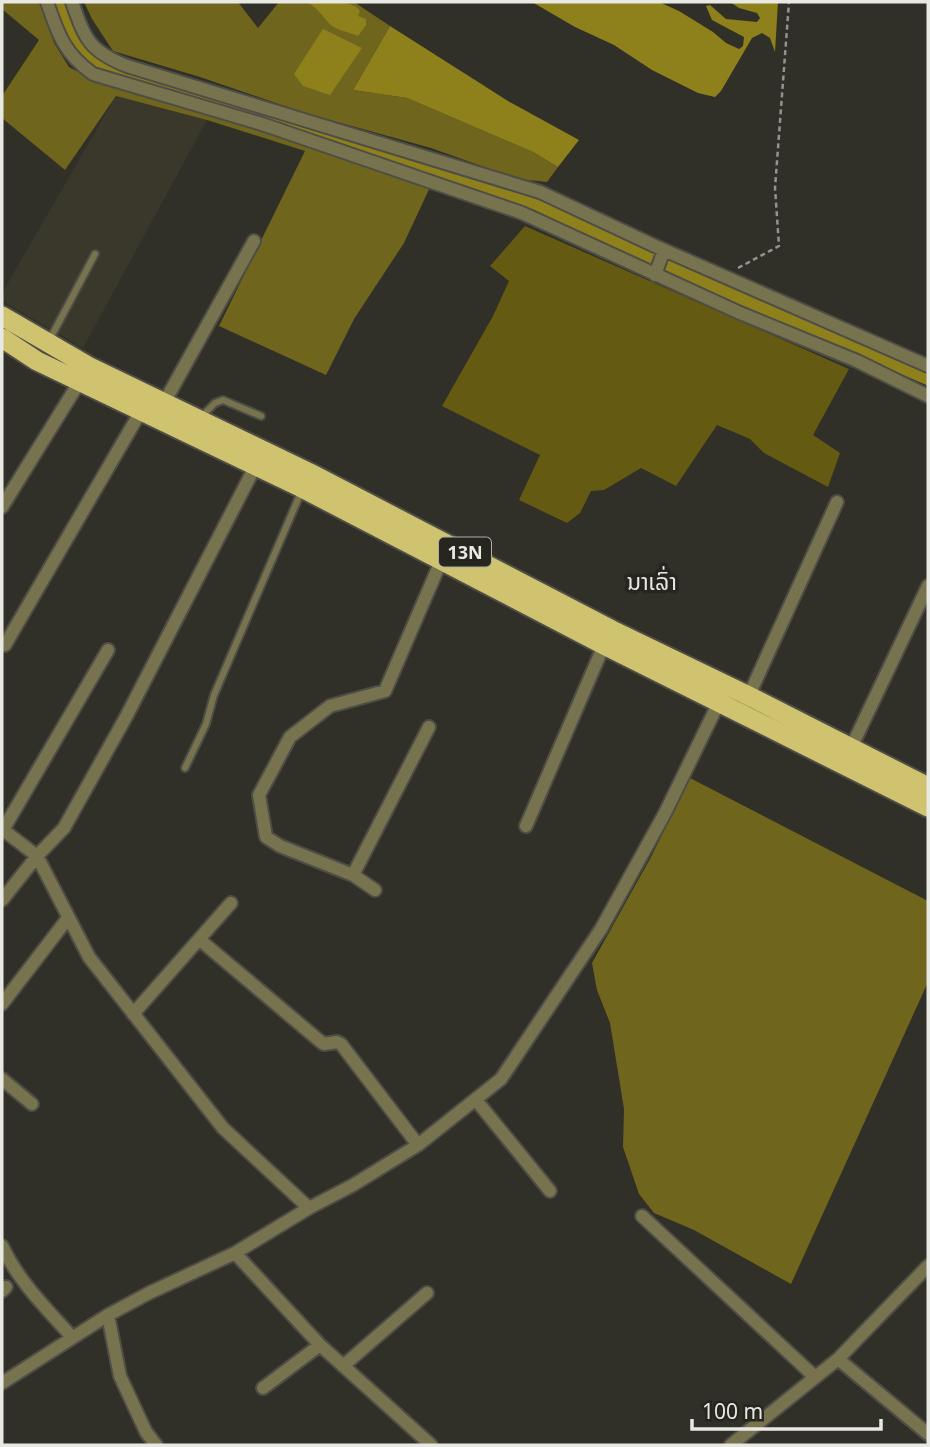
<svg xmlns="http://www.w3.org/2000/svg" width="930" height="1447" viewBox="0 0 930 1447" font-family="'Noto Sans','Noto Sans Lao',sans-serif">
<style>
.built{fill:#3a382b}
.green{fill:#645a12}
.forest{fill:#6f651c}
.water{fill:#8e801b}
.lines{fill:none;stroke-linecap:round;stroke-linejoin:round}
.canal{stroke:#8e801b;stroke-width:14}
.service-casing{stroke:#4e4d46;stroke-width:10}
.minor-casing{stroke:#4e4d46;stroke-width:16}
.trunk-casing{stroke:#4e4d46;stroke-width:23}
.path{stroke:#94938d;stroke-width:2.5;stroke-dasharray:5 3.5;stroke-linecap:butt}
.service{stroke:#78734f;stroke-width:6}
.minor{stroke:#78734f;stroke-width:12}
.trunk{stroke:#d0c36f;stroke-width:19}
.labels{text-anchor:middle;dominant-baseline:central;stroke-width:7;stroke-linejoin:round;paint-order:stroke}
.shield{fill:#26251e;stroke:#aeaea9;stroke-width:2}
.shield-label{font-size:18px;font-weight:bold;fill:#e9e9e4}
.quarter-label{font-size:23px;fill:#e9e9e4;stroke:#26251e}
</style>
<rect width="100%" height="100%" fill="#302f28"/>
<path class="built" d="M116 96 207 120 83 348 2 301V293Z"/>
<path class="green" d="M525 226 849 369 813 435 840 453 828 487 764 453 750 439 717 425 676 486 641 468 604 490 591 491 580 513 567 523 519 500 540 455 442 406 493 316 509 281 490 266Z"/>
<path class="forest" d="M2 2H41L54 43 69 67 97 82 330 148 431 185 404 243 354 319 326 375 219 326 305 151 207 120 116 96 65 170 2 118V96L39 40 2 9Z
M84 2H238L258 28 279 2H354L390 26 353 90 407 98 533 152 558 167 547 182 518 179 431 148 305 113 200 77 113 51 92 19Z
M690 778 928 901V982L791 1284 694 1230 654 1213 639 1194 623 1147 624 1109 610 1023 597 990 592 963 651 857Z"/>
<path class="water" d="M307 2C322 2 354 0 360 11L358 16 366 19V25L358 36C349 32 333 30 327 21 320 13 317 8 307 2Z
M532 2H659L679 11 713 32 726 43 739 49 743 46 744 37 712 20 706 6 710 5 726 19 757 22 760 18 757 13 739 8 730 2H778L775 52 770 38 762 33 752 38 721 91 715 97 698 93 652 70 614 45 575 27Z
M390 26 508 101 579 140 558 167 533 152 407 98 353 90Z
M323 29 362 48 330 95 303 86 294 74Z"/>
<g class="lines">
<path class="canal" d="M61 2 77 45 93 63 152 84 536 203 645 256 928 378"/>
<defs>
<path id="service" d="M50 339 95 254
M201 417 215 403 223 400 261 416
M185 768 206 724 214 695 302 490"/>
<path id="minor" d="M47 2C58 34 64 53 93 74L262 124 522 213 740 313 857 361 928 396
M72 2C85 39 89 51 127 66L540 192 655 246 928 366
M655 275 664 250
M164 403 254 241
M2 507 80 381
M5 645 141 411
M746 702 837 502
M429 727 353 875 280 846 266 837 259 795 290 737 330 706 385 691 442 559
M851 748 928 586
M526 826 604 645
M2 829 37 856 89 957 223 1128 309 1208
M3 830 108 650
M353 875 375 890
M2 900 37 856 64 828 126 717 258 461
M200 940 321 1042 324 1044 337 1042 341 1044 418 1145
M2 1004 68 918
M133 1014 231 903
M2 1079 32 1104
M476 1100 550 1191
M642 1216 815 1377
M2 1246C19 1282 46 1308 72 1337
M235 1253 320 1345 431 1445
M2 1291 6 1287
M108 1315 120 1376 146 1432 156 1445
M838 1359 928 1434
M343 1366 427 1293
M2 1383 108 1315 149 1293 235 1253 309 1208 353 1185 418 1145 501 1079 601 929 665 813 722 696
M263 1388 320 1345
M731 1445 838 1359 928 1266"/>
<path id="trunk" d="M2 316 88 366 310 473 612 630 749 696 928 787
M2 338 37 361 302 488 604 645 928 807"/>
</defs>
<use href="#service" class="service-casing"/>
<use href="#minor" class="minor-casing"/>
<use href="#trunk" class="trunk-casing"/>
<path class="path" d="M738 268 779 246 775 188 789 2"/>
<use href="#service" class="service"/>
<use href="#minor" class="minor"/>
<use href="#trunk" class="trunk"/>
</g>
<g class="labels">
<rect class="shield" x="439" y="537.5" width="52" height="29" rx="5"/>
<g class="shield-label">
<text x="465" y="552">13N</text>
</g>
<g class="quarter-label">
<text x="652" y="581">ນາເລົ່າ</text>
</g>
</g>
<rect width="930" height="1447" fill="none" stroke="#e9e9e4" stroke-width="7"/>
<path d="M692 1419v10h189v-10" fill="none" stroke="#e9e9e4" stroke-width="3.5"/>
<text x="702" y="1419" font-size="21" fill="#e9e9e4" stroke="#26251e" stroke-width="5" paint-order="stroke">100 m</text>
</svg>
